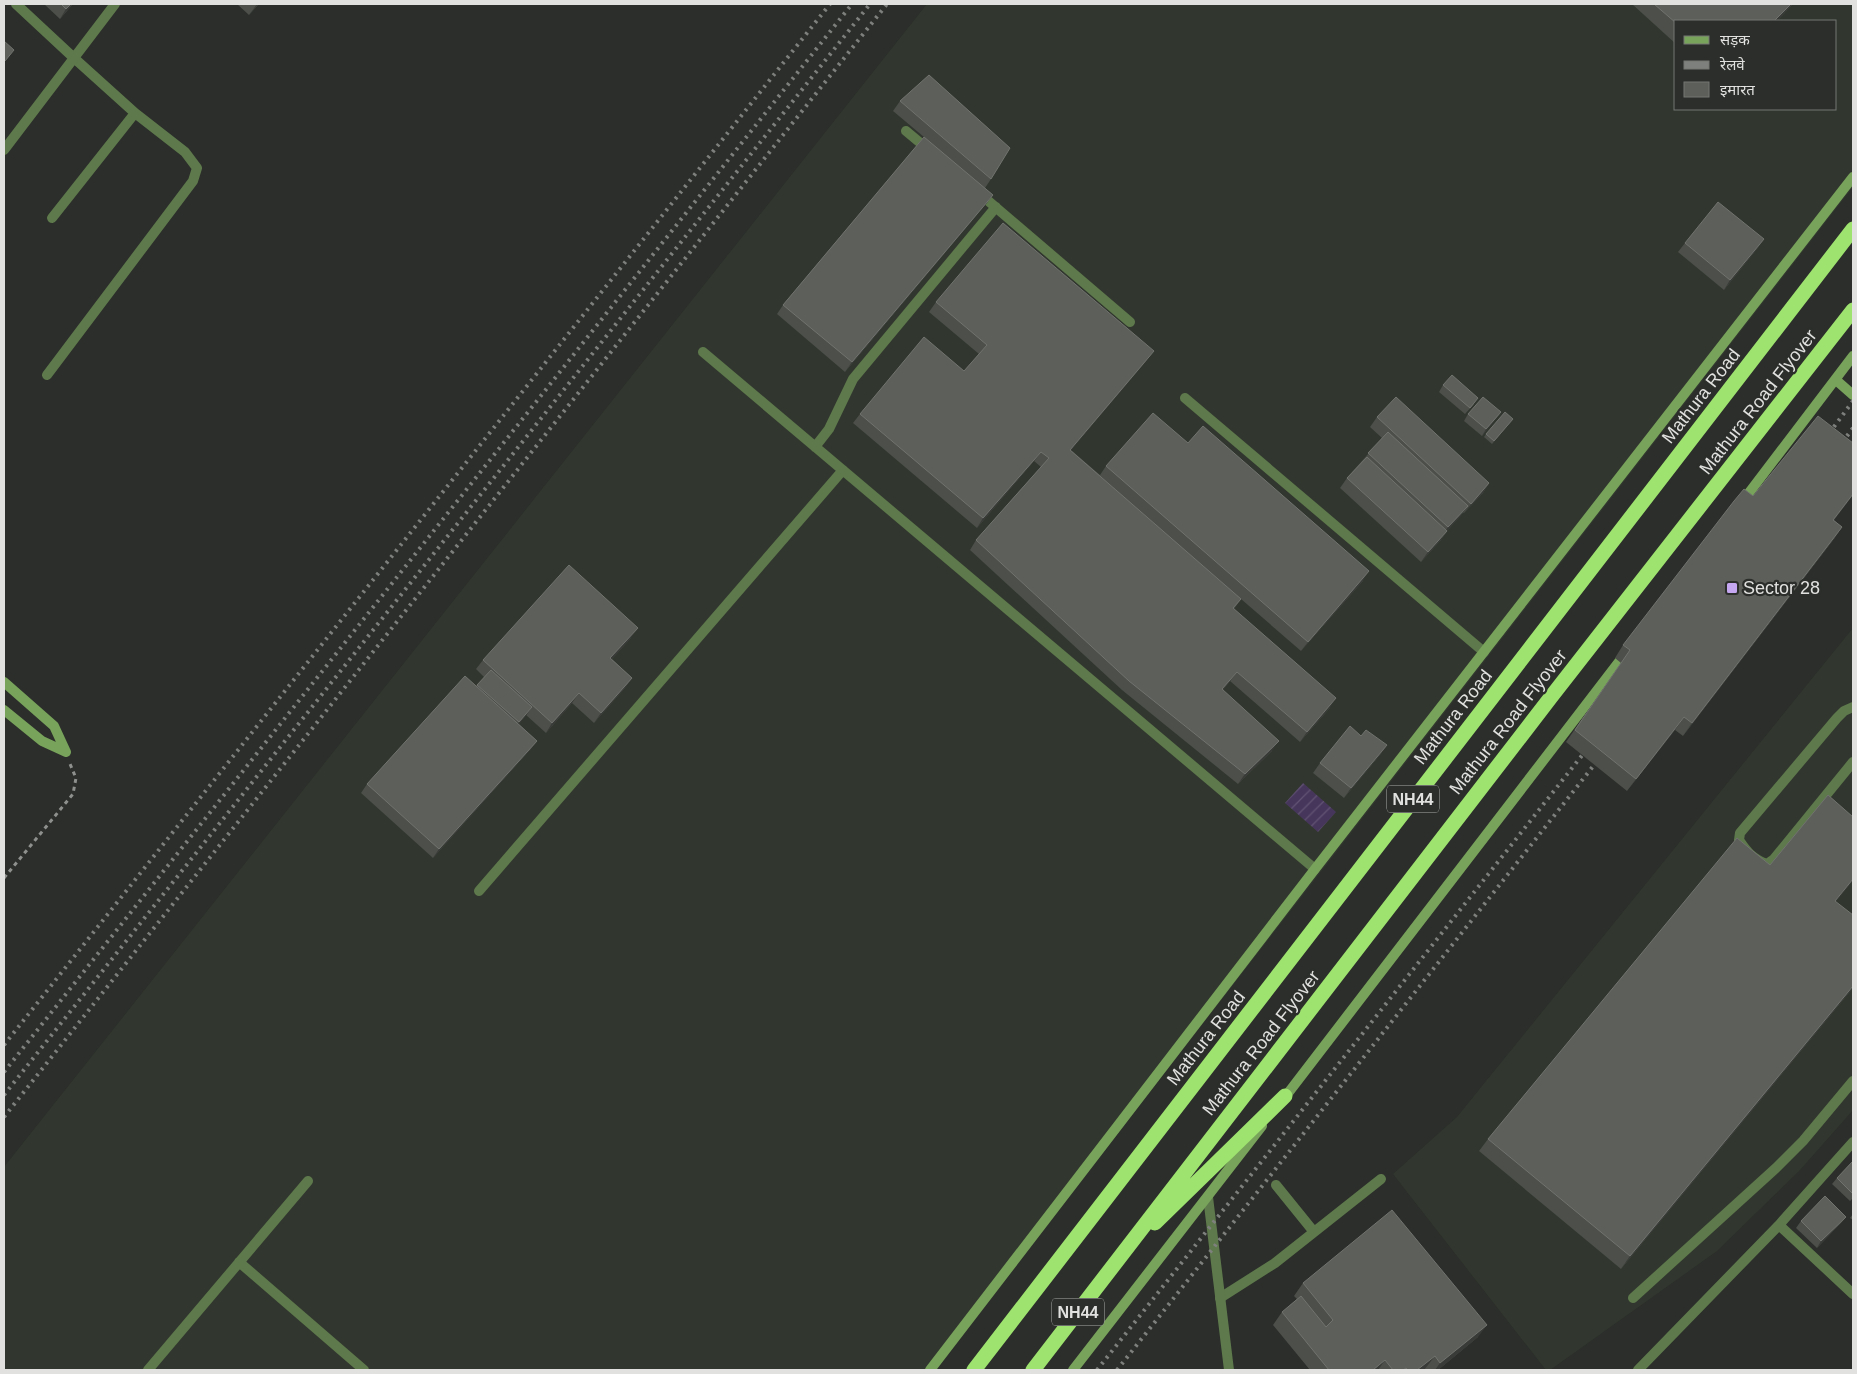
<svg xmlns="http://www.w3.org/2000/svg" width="1857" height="1374" viewBox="0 0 1857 1374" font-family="Helvetica,'Noto Sans Devanagari',sans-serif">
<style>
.built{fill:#31372e;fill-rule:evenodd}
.garden{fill:url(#garden-furrows)}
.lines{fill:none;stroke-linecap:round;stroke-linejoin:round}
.path{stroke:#8e908d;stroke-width:3;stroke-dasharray:4 4;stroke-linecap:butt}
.lane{stroke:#5e794c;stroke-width:10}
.street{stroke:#5e794c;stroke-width:10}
.secondary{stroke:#78a35b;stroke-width:10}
.highway{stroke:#9ee26f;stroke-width:15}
.rail{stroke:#7e807d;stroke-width:4;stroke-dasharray:2.5 5;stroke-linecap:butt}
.wall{fill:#4c4f4a}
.shaded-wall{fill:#383b37}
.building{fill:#5c5f5a;stroke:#71736f}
.poi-dot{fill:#c5a6f0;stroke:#2b2e2a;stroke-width:2}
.labels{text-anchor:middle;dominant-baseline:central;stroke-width:4.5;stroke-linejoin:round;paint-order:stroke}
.shield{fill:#2b2e2a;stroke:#aaaca9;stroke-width:1}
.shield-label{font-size:16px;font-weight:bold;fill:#e1e2e0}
.street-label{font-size:18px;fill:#e1e2e0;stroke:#2b2e2a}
.poi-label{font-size:18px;fill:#e1e2e0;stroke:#2b2e2a;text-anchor:start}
</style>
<defs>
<pattern id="garden-furrows" width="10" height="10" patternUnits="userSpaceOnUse" patternTransform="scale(1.25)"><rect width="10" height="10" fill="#47365c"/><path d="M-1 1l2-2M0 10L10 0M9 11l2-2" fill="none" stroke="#615373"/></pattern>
</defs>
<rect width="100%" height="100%" fill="#2b2e2a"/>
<path class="built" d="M927 4H1853V187L934 1370H4V1167ZM1676 21H1836V109H1676Z
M1853 628V1110L1800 1170 1717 1251 1550 1370H1546L1393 1174 1457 1117Z"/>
<path class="garden" d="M1303 783 1336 812 1318 832 1285 803Z"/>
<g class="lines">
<path class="path" d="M4 878 73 794 76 778 70 764"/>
<path class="lane" d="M906 131 930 151
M979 193 1130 322
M52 218 135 113
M703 352 1315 869
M47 375 193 181 197 168 185 152 135 113 74 58
M1185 398 1484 652
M815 447 829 429 853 379 996 207
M1853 707 1844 711 1837 718 1740 833 1739 840C1747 852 1753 859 1767 864L1774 859 1853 762
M479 891 843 470
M1276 1185 1314 1232
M239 1262 364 1370
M1220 1298 1275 1263 1381 1179
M1633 1298 1776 1168 1803 1141 1853 1081
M148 1370 308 1181"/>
<path class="street" d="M16 4 74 58
M4 150 115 4
M1208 1197 1229 1370
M1779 1225 1853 1294
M1638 1370 1779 1225 1853 1142"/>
<path class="secondary" d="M1836 380 1853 395
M1742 502 1853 356
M4 682 54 726 66 752
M4 710 42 741 66 752
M1282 1101 1628 650
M930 1370 1315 869 1853 177
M1073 1370 1262 1126"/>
<path class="highway" d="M1155 1223 1285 1096
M974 1370 1853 229
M1033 1370 1551 697 1853 310"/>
<path class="rail" d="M1825 439 1853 401
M1838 448 1853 428
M4 1045 830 4
M4 1072 852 4
M4 1095 870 4
M4 1117 887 4
M1097 1370 1591 744
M1117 1370 1602 755"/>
</g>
<path class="wall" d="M44 4H73L60 19Z
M237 4H259L249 15Z
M1632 4H1793L1777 21H1676V44Z
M900 101 991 179 985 188 993 195 986 204 845 372 777 314 783 305 924 137 893 111Z
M1764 239 1757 249 1724 290 1678 252 1685 243Z
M936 302 1147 360 1071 450 1100 475 1106 466 1188 443 1363 581 1301 651 1241 599 1234 609 1330 708 1300 742 1230 681 1223 690 1272 751 1238 784 1122 690 970 550 976 540 1041 467 1034 461 977 528 853 423 860 414 964 371 979 354 929 312Z
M1443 385 1474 404 1465 414 1439 392Z
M1501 412 1482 436 1464 421 1468 414Z
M1377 417 1489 483 1483 493 1464 513H1463L1447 531 1441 540 1421 562 1340 488 1347 478 1382 438 1370 427Z
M1513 419 1492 444 1484 437 1486 434Z
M1853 443V495L1834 520 1842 527 1834 539 1683 736 1675 730 1627 791 1566 742 1621 663 1615 658 1623 645 1753 496Z
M631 638 612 659 632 678 625 688 594 723 572 703 546 733 526 715 519 724 537 741 530 750 433 858 361 793 367 784 476 686 484 677 476 669 483 660Z
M1361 736 1387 745 1380 755 1344 798 1313 773 1320 763Z
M1770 865 1836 902 1853 988 1621 1269 1479 1151 1488 1139Z
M1853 1161V1198L1850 1201 1832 1184 1837 1178Z
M1853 1214V1220L1850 1218Z
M1846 1217 1841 1223 1817 1248 1796 1228 1801 1221Z
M1303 1283 1478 1337 1438 1370H1427L1426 1369 1424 1370H1310L1273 1325 1282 1312 1297 1299 1294 1296Z"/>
<path class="shaded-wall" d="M71 4H73L60 19 66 9Z
M257 4H259L249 15Z
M1791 4H1793L1777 21H1774Z
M993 195 986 204 845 372 852 362Z
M1764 239 1757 249 1724 290 1730 280Z
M1154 351 1147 360 1064 459 1070 450Z
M1501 412 1496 419 1482 436 1486 429Z
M1041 452 1034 461 977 528 983 518Z
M1489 483 1483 493 1464 513 1471 504Z
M1853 494V495L1824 532 1833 520Z
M1468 506 1461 516 1447 531 1441 540 1421 562 1428 552 1442 536 1448 527Z
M1842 527 1834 539 1683 736 1692 723Z
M1369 571 1363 581 1301 651 1308 642Z
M638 628 631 638 604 668 610 658Z
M1237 672 1230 681 1215 699 1222 689Z
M632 678 625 688 594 723 601 713Z
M579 693 572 703 546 733 552 723Z
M1336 698 1330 708 1300 742 1307 732Z
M532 707 525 717 512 732 519 722Z
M1684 717 1675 730 1627 791 1636 779Z
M537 741 530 750 433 858 439 849Z
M1279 741 1272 751 1238 784 1245 774Z
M1387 745 1380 755 1344 798 1351 788Z
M1853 879V881L1827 913 1835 901Z
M1853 986V988L1621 1269 1630 1256Z
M1846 1217 1841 1223 1817 1248 1821 1241Z
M1487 1325 1478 1337 1438 1370H1435L1440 1363Z
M1435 1356 1424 1370H1417Z
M1385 1360 1378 1370H1373Z"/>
<path class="building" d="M61 4H71L66 9Z
M1654 4H1791L1774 21H1676V23Z
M4 41 14 50 5 61 4 60Z
M929 75 1010 148 991 179 900 101Z
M924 137 993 195 852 362 783 305Z
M1718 202 1764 239 1730 280 1685 243Z
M1003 223 1154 351 1070 450 1241 599 1233 608 1336 698 1307 732 1237 672 1222 689 1279 741 1245 774 1129 681 976 540 1049 458 1041 452 983 518 860 414 924 337 964 371 987 345 936 302Z
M1452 375 1478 398 1470 408 1443 385Z
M1396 397 1489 483 1471 504 1377 417Z
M1483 397 1501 412 1486 429 1468 414Z
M1505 412 1513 419 1494 441 1486 434Z
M1153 413 1188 443 1203 426 1369 571 1308 642 1106 466Z
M1818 416 1853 443V494L1833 520 1842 527 1692 723 1684 717 1636 779 1575 730 1630 650 1623 645 1734 501 1744 489 1753 496Z
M1388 432 1468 506 1448 527 1368 453Z
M1367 457 1447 531 1428 552 1347 478Z
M569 565 638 628 610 658 632 678 601 713 579 693 552 723 483 660Z
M491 670 532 707 519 722 477 685Z
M465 676 537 741 439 849 367 784Z
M1350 726 1361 736 1366 730 1387 745 1351 788 1320 763Z
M1828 795 1853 817V879L1835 901 1853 915V986L1630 1256 1488 1139 1737 838 1770 865Z
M1853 1161V1194L1837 1178Z
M1825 1196 1846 1217 1821 1241 1801 1221Z
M1392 1210 1487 1325 1440 1363 1435 1356 1417 1370H1408L1406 1368 1403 1370H1393L1385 1360 1373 1370H1329L1282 1312 1301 1296 1326 1327 1333 1320 1303 1283Z"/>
<rect class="poi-dot" x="1726" y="582" width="12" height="12" rx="2.5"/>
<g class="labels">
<g class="shield">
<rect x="1387" y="785.5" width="52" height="27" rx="4"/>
<rect x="1052" y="1298.5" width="52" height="27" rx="4"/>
</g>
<g class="shield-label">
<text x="1413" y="799">NH44</text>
<text x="1078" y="1312">NH44</text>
</g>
<g class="street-label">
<text transform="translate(1701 396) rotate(-52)">Mathura Road</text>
<text transform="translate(1758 402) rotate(-52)">Mathura Road Flyover</text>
<text transform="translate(1453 717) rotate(-52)">Mathura Road</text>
<text transform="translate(1508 722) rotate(-52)">Mathura Road Flyover</text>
<text transform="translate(1206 1038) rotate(-52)">Mathura Road</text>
<text transform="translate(1261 1043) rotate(-52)">Mathura Road Flyover</text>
</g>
<g class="poi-label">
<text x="1743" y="588">Sector 28</text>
</g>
</g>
<rect width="1857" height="1374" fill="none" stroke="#e1e2e0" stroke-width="10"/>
<rect x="1674" y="20" width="162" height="90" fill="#2b2e2a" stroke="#747673"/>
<rect x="1684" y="36" width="25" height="8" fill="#78a35b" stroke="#747673"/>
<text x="1720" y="45" font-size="15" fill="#e1e2e0">सड़क</text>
<rect x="1684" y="61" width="25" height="8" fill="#7e807d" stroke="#747673"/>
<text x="1720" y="70" font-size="15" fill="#e1e2e0">रेलवे</text>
<rect x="1684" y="82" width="25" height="15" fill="#5c5f5a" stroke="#747673"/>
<text x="1720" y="95" font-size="15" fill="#e1e2e0">इमारत</text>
</svg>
